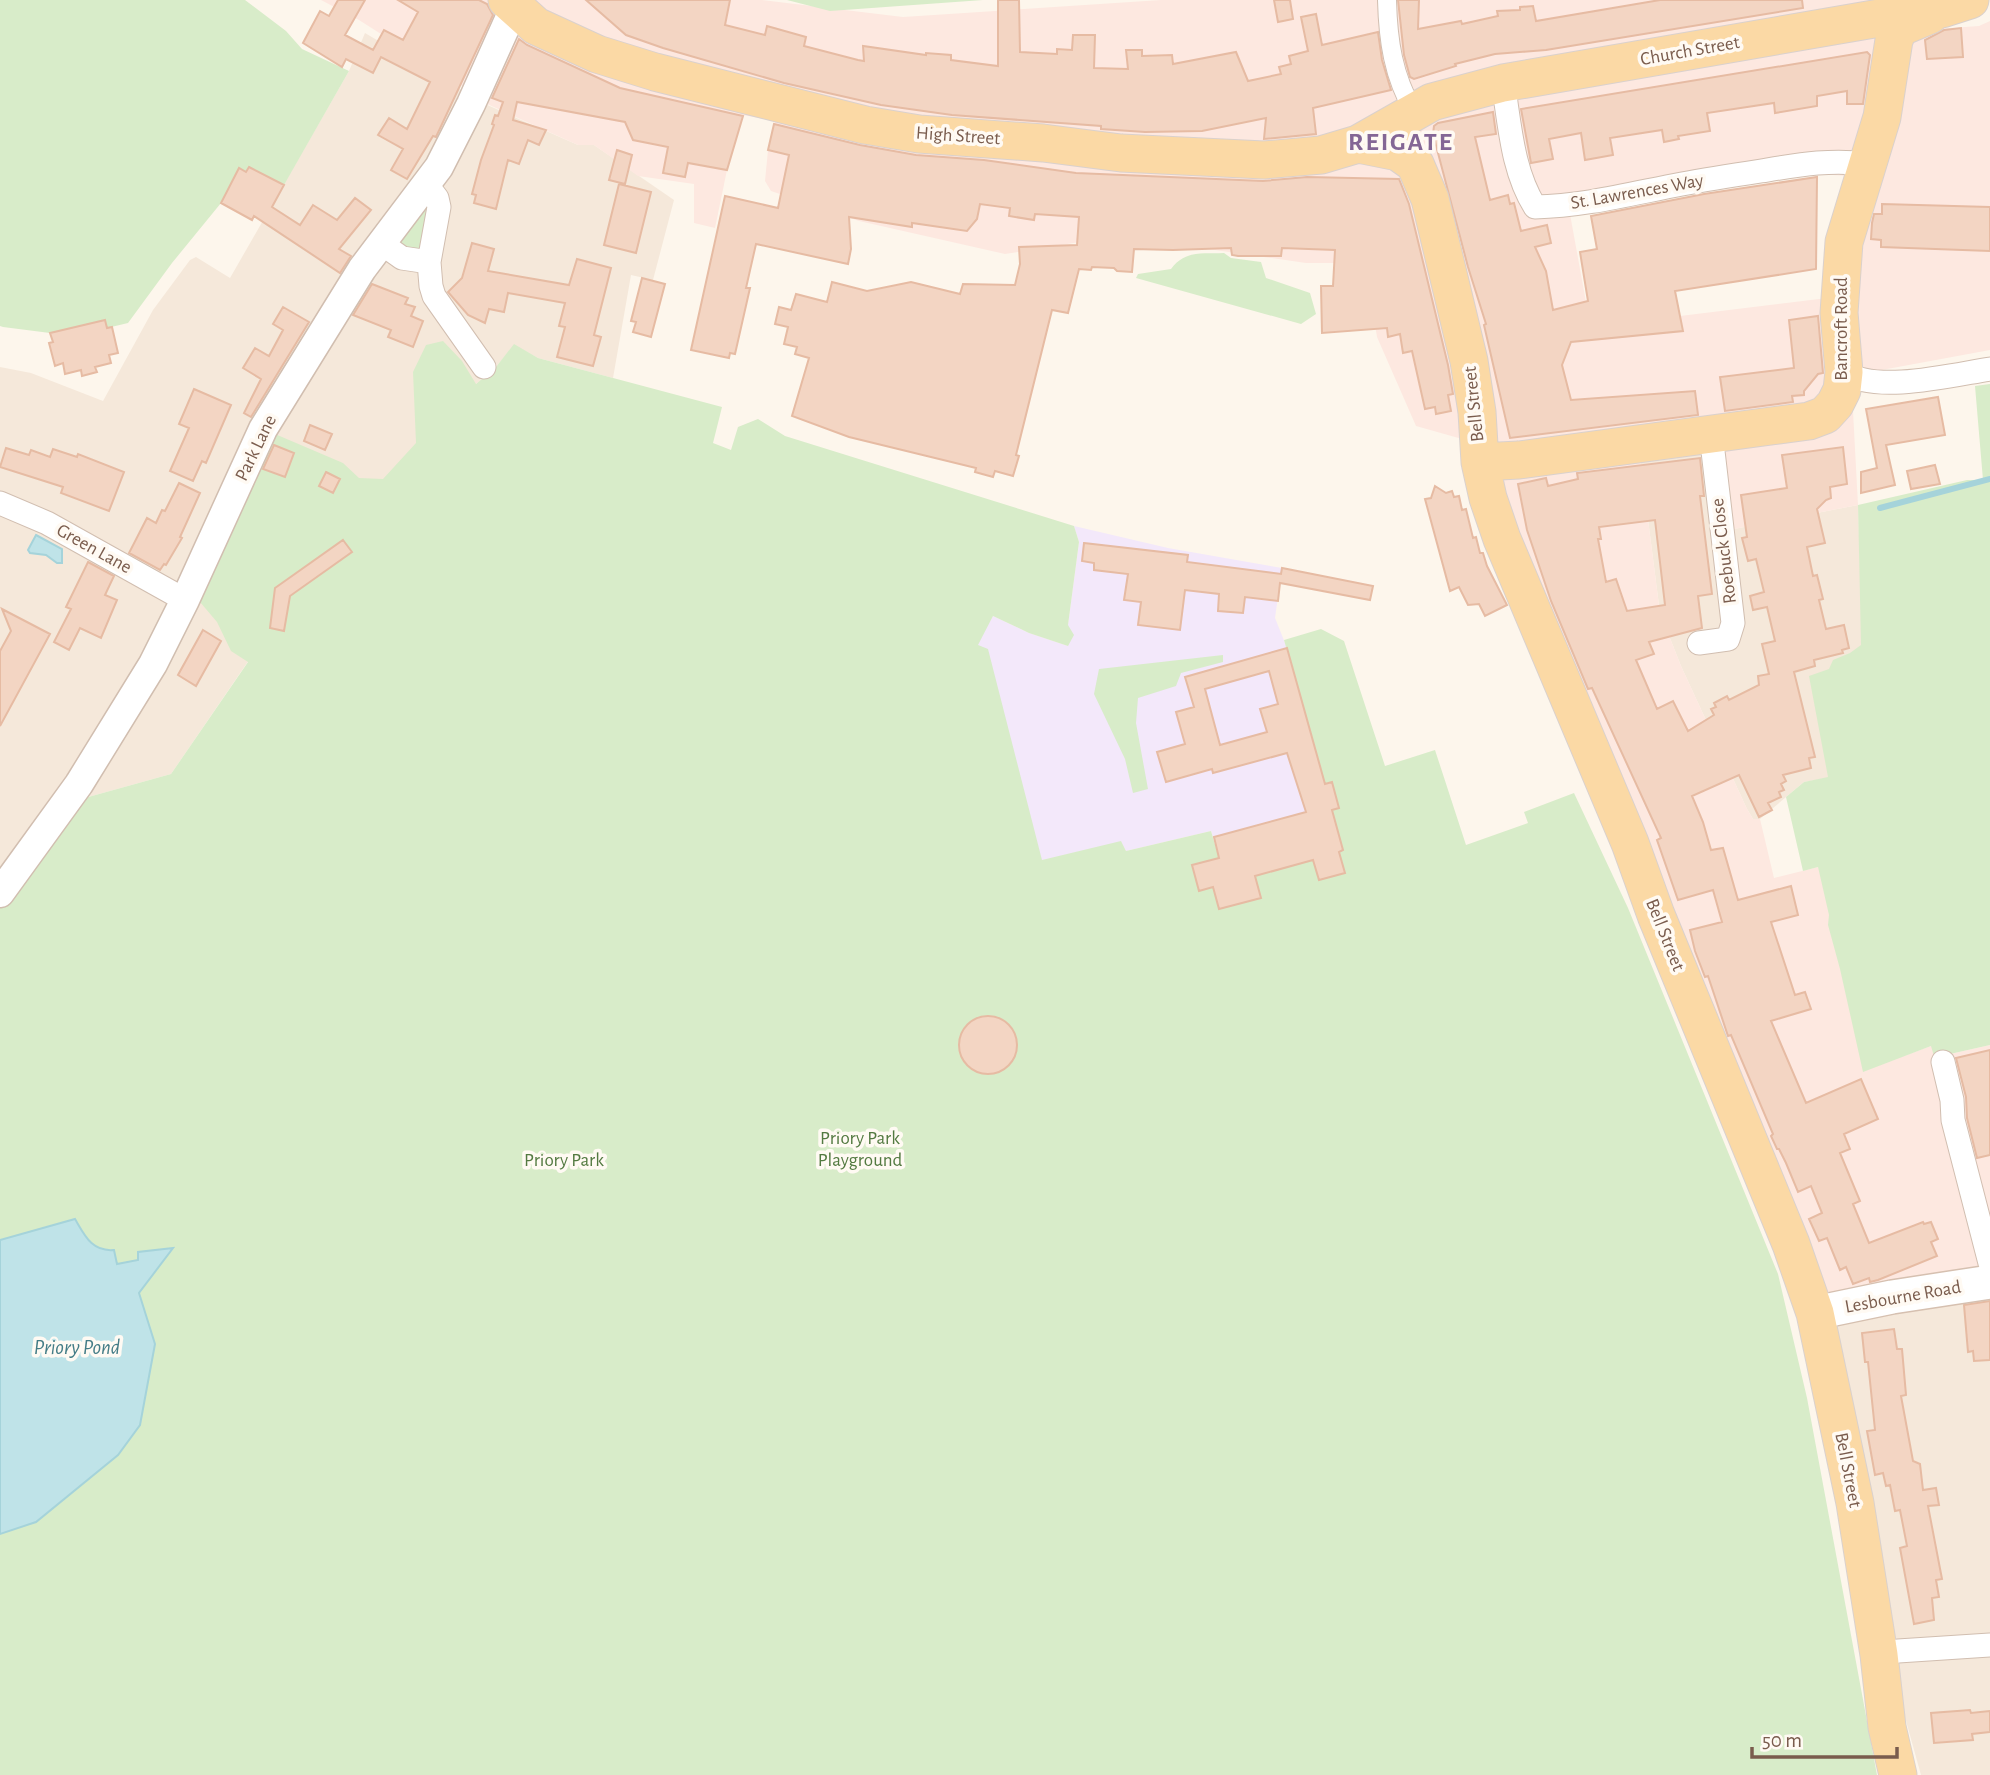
<svg xmlns="http://www.w3.org/2000/svg" width="1990" height="1775" viewBox="0 0 1990 1775" font-family="'Alegreya Sans',sans-serif">
<style>
.residential{fill:#f5e8da}
.commercial{fill:#fde8e0}
.education{fill:#f3e8fa}
.green{fill:#d8ecc9}
.water{fill:#bfe3e8;stroke:#a5d3da;stroke-width:2}
.lines{fill:none;stroke-linecap:round;stroke-linejoin:round}
.stream{stroke:#a5d3da;stroke-width:6}
.building{fill:#f3d5c3;stroke:#e6bba3;stroke-width:2;fill-rule:evenodd}
.pedestrian-casing{stroke:#d1beb0;stroke-width:20}
.minor-casing{stroke:#d1beb0;stroke-width:25}
.tertiary-casing{stroke:#d1beb0;stroke-width:31}
.secondary-casing{stroke:#d6c0b0;stroke-width:36}
.primary-casing{stroke:#dad1cd;stroke-width:39}
.pedestrian{stroke:#fff;stroke-width:18}
.minor{stroke:#fff;stroke-width:23}
.tertiary{stroke:#fff;stroke-width:28}
.secondary{stroke:#fff;stroke-width:33}
.primary{stroke:#fbd9a5;stroke-width:37}
.labels{text-anchor:middle;dominant-baseline:central;stroke-width:7;stroke-linejoin:round;paint-order:stroke}
.street-label{font-size:19px;fill:#7a5c4d;stroke:#fffaf3}
.park-label{font-size:19px;fill:#537a41;stroke:#fffaf3}
.water-label{font-size:21px;font-style:italic;fill:#437c86;stroke:#fffaf3}
.district-label{font-size:26px;font-weight:bold;letter-spacing:2px;fill:#846695;stroke:#fffaf3}
</style>
<rect width="100%" height="100%" fill="#fdf6ec"/>
<path class="residential" d="M365 33 485 104 578 145H594L674 200 653 280 631 275 613 378 538 358 514 345 496 367 476 384 260 644 171 774 74 801 0 904V367L31 373 103 401 153 310 190 260 196 257 230 278 349 71Z
M1719 444 1734 529 1858 505 1863 660 1828 778 1804 782 1760 819H1753L1747 809 1681 666 1660 613 1640 457Z
M1990 1293V1775H1921L1893 1674 1836 1323Z"/>
<path class="commercial" d="M321 0H762L903 17 1161 0H1921L1882 69 1848 176 1817 174 1570 214 1586 302 1680 316 1819 299 1847 298 1858 505 1734 529 1719 445 1640 457 1660 613 1681 666 1747 809 1753 819H1760L1774 878 1818 867 1904 1056 1947 1040 1950 1054 1990 1045V1270L1819 1298 1523 567 1494 448 1416 426 1377 337 1365 263H1306L1117 236 1005 254 859 221 771 191 765 181 768 150 775 121 743 115 727 170 715 228 694 223V184L638 176 594 145H578L485 103 478 96 359 20Z
M1990 21V350L1860 374 1854 279 1910 39 1923 30 1979 26Z"/>
<path class="education" d="M1074 526 1168 548 1282 568 1275 618 1287 648 1325 784 1339 808 1325 812 1336 824 1343 850 1339 851 1319 880 1313 860 1199 891 1192 865 1219 858 1211 831 1126 851 1121 842 1030 863 866 838 993 616 1029 633 1068 646V625L1079 542Z"/>
<path class="green" d="M0 0H245L286 31 302 49 349 71 284 185 249 167 246 172 239 168 221 203 172 263 128 323 107 328 104 320 50 333 3 327 0 326Z
M787 0H983L830 11Z
M424 204 430 205 421 249C409 253 401 247 398 235Z
M1224 253 1231 258 1261 262 1266 278 1310 293 1316 314 1301 324 1136 278 1138 274 1171 269C1185 250 1202 254 1224 253Z
M443 341 462 361 476 384 496 367 514 344 538 358 722 407 713 443 731 450 738 427 758 419 785 436 1074 526 1079 542 1068 625 1074 635 1068 646 1029 633 993 616 978 645 988 649 1042 860 1121 841 1126 851 1211 831 1219 858 1200 891 1343 850 1324 812 1339 808 1325 784 1284 640 1321 629 1344 641 1385 766 1435 750 1466 845 1528 823 1524 812 1574 793 1628 908 1778 1274 1807 1398 1877 1775H0V904L74 801 171 774 248 662 231 651 217 622 200 602 275 434 343 463 359 478 383 479 416 443 413 372 426 345Z
M1990 384V1045L1950 1054 1936 1063 1931 1046 1863 1072 1840 969 1828 925 1829 915 1818 867 1803 871 1786 797 1804 782 1828 777 1809 676 1829 669 1833 660 1850 653 1861 645 1858 505 1967 480H1983L1975 386Z
M1223 655V662L1181 673 1176 686 1138 698 1136 723 1148 789 1133 793 1125 759 1094 694 1099 669Z"/>
<path class="water" d="M36 535 62 549V563H57L46 555 30 553 28 550Z
M75 1219C85 1236 92 1252 114 1250L117 1264 138 1260V1252L173 1248 139 1293 155 1344 140 1425 118 1455 36 1522 0 1534V1240Z"/>
<g class="lines">
<path class="stream" d="M1880 508 1990 479"/>
</g>
<path class="building" d="M338 0H365L345 35 373 50 384 30 403 40 418 12 398 0H479L487 4 493 15 436 137 433 136 407 179 391 170 403 149 378 135 389 118 407 129 430 82 381 57 373 73 346 59 342 67 303 43 320 11 329 16Z
M586 0H730L725 25 765 35 767 26 806 37 804 46 858 60 864 61 863 46 926 55V53L951 55V60L998 66V0H1019L1020 52 1057 54V49L1072 50 1073 35H1095L1094 68 1128 69 1126 50H1142V56L1172 55 1173 64 1236 52 1248 81 1281 74 1279 67 1291 64 1289 56 1308 51 1301 17 1316 14 1322 45 1378 32 1382 60 1391 90 1313 108 1316 134 1264 139 1266 118 1202 131 1145 132 1101 129V126L952 115 881 105 784 83 663 48 626 35Z
M1274 0H1290L1293 19 1278 22Z
M1398 0H1419L1418 29 1461 21 1462 24 1498 16 1497 11 1520 10V7L1533 6 1536 21 1660 0H1802L1803 8 1546 50 1495 54 1455 64 1456 66 1414 79 1410 77 1404 55Z
M1961 28 1963 57 1927 59 1925 40 1944 30Z
M519 39 527 45 620 88 743 116 727 170 688 163 685 177 663 173 668 147 633 140 625 122 517 102 513 120 546 130 539 145 528 140 519 164 508 160 496 209 474 203 476 195 472 194 481 160 494 125 492 124 495 115 498 116 503 102 492 98Z
M1867 52 1870 55 1863 104H1847V91L1817 96V106L1775 113 1774 103 1707 113 1710 131 1678 136 1679 139 1664 142 1662 130 1610 138 1613 155 1585 160 1581 133 1549 139 1553 159 1531 163 1521 109Z
M1493 112 1496 134 1475 137 1490 200 1508 195 1510 204 1514 203 1521 231 1547 225 1551 243 1535 247 1546 271 1553 310 1588 301 1580 252 1597 249 1591 216 1704 194 1817 177 1816 269 1675 291 1683 331 1571 342 1562 365 1571 400 1695 391 1698 415 1510 438 1484 325 1486 324 1468 267 1433 134 1434 126 1438 123Z
M774 124 860 145 916 155 984 160 1076 173 1263 181 1307 177 1399 179 1409 204 1448 365 1453 394 1448 395 1451 411 1436 414 1435 407 1425 409 1412 351 1403 353 1400 334 1388 337 1387 328 1322 333 1321 286H1333L1335 250 1282 248 1281 256H1238L1232 255 1231 248 1173 250 1134 249 1132 272 1117 271 1114 268 1092 267 1091 270 1079 269 1068 313 1052 310 1016 455 1019 456 1013 476 995 471 993 477 975 472 976 468 849 437 792 416 809 358 795 354 797 347 784 344 788 327 775 324 779 307 791 310 796 294 827 302 832 282 867 291 911 282 960 294 963 284 1015 285 1020 264 1019 247 1077 245 1079 217 1035 214 1034 220 1009 216 1010 208 980 204 977 219 967 231 912 223V227L849 217 851 249 848 264 756 244 746 288H750L735 354 730 353 729 358 691 350 725 196 778 208 789 155 768 150Z
M617 150 632 155 625 184 609 180Z
M249 167 284 185 272 207 300 225 313 205 337 220 355 198 371 210 339 249 351 256 340 273 254 216 252 220 221 203 239 168 246 172Z
M619 184 651 192 636 253 604 245Z
M1882 204 1990 207V251L1881 247V240L1871 239 1872 223 1874 214H1882Z
M472 243 494 249 488 271 569 285 577 259 611 268 594 335 601 337 593 366 557 357 565 327 559 326 565 303 508 293 504 312 489 309 485 323 468 315 448 292 462 278Z
M642 278 665 284 651 337 633 332 636 322 631 321Z
M372 284 408 298 405 304 415 307 411 316 423 321 413 347 388 337 391 330 353 315Z
M283 307 309 322 251 417 244 413 261 379 243 368 255 348 269 356 283 330 273 324Z
M1818 316 1823 373 1818 374 1804 391V395L1792 396 1793 402 1725 411 1720 377 1794 368 1789 320Z
M105 320 107 328 112 327 118 353 109 355 111 363 95 367 97 372 82 376 81 370 65 374 63 363 55 366 49 343 53 342 50 333Z
M194 389 231 405 206 463 202 461 193 481 170 471 189 428 179 424Z
M1938 397 1945 435 1886 445 1895 485 1861 493V472L1877 468 1866 409Z
M310 425 332 434 325 450 304 441Z
M274 445 294 453 285 477 263 469Z
M1843 447 1847 484 1830 487 1831 498 1826 500 1817 509 1825 543 1807 547 1813 576 1817 575 1823 599 1819 600 1826 629 1844 625 1849 648 1842 650 1843 653 1814 660 1815 666 1794 672 1815 757 1809 758 1811 768 1783 775 1786 781 1781 784 1784 790 1779 792 1781 797 1768 803 1772 810 1759 817 1739 775 1692 796 1703 822 1711 850 1723 848 1738 900 1791 886 1798 915 1771 922 1795 995 1805 992 1811 1009 1771 1021 1806 1103 1861 1079 1878 1119 1844 1134 1850 1149 1840 1153 1860 1201 1853 1204 1869 1243 1923 1222 1924 1224 1931 1222 1938 1239 1931 1242 1937 1256 1878 1280 1870 1282 1869 1278 1853 1284 1846 1267 1840 1270 1827 1238 1819 1241 1809 1219 1822 1213 1811 1186 1798 1192 1786 1163 1779 1149H1777L1771 1136 1773 1134 1731 1035 1728 1036 1708 976 1705 977 1695 951 1690 930 1722 922 1713 890 1678 900 1657 840 1661 838 1592 688 1588 689 1551 601 1527 530 1518 484 1546 478 1548 486 1578 479 1577 473 1700 458 1704 496H1700L1712 594 1698 596 1702 628 1649 642 1654 654 1636 660 1657 709 1673 701 1688 731 1714 715 1711 709 1716 707 1714 703 1727 696 1729 700 1759 685 1758 676 1769 674 1762 644 1775 641 1767 607 1753 610 1750 596 1764 592 1756 559 1748 561 1742 538 1747 537 1741 495 1787 488 1782 455ZM1655 520 1665 605 1627 611 1616 579 1606 582 1598 539H1601L1599 527Z
M6 448 29 455 31 450 50 457 53 449 77 457 78 454 124 472 109 511 61 493 63 487 0 467Z
M1935 465 1940 484 1911 489 1907 471Z
M326 472 340 479 333 493 319 486Z
M179 483 200 493 180 537 182 538 166 565 164 564 160 570 129 553 147 518 156 523 162 510 165 511Z
M1435 486 1446 493 1452 491 1454 497 1459 496 1462 510 1466 509 1473 538 1476 537 1480 553H1483L1487 566 1507 605 1485 616 1479 604 1468 605 1459 587 1450 591 1425 499 1431 498Z
M343 540 352 552 290 596 284 631 270 628 275 588Z
M1084 543 1188 555 1187 562 1281 574 1282 568 1373 586 1370 600 1280 583 1278 601 1245 597 1243 613 1218 611 1219 594 1185 590 1180 630 1138 625 1141 602 1124 600 1128 574 1094 570V563L1082 561Z
M88 562 114 576 105 595 117 600 101 638 80 628 69 650 54 642 71 609 66 607Z
M2 609 50 634 0 726V651L11 631Z
M203 630 221 641 196 686 178 675Z
M1287 648 1325 784 1332 782 1339 808 1332 810 1343 850 1339 852 1345 873 1319 880 1313 860 1255 876 1261 898 1219 909 1213 887 1199 891 1192 865 1219 858 1214 837 1306 812 1287 753 1213 773 1212 769 1166 782 1157 752 1185 744 1176 712 1194 707 1185 677ZM1269 671 1278 704 1260 709 1267 732 1220 745 1205 689Z
M959 1045a29 29 0 1 1 58 0a29 29 0 1 1-58 0Z
M1990 1050V1155L1977 1158 1967 1118 1966 1097 1956 1058Z
M1990 1301V1360L1974 1361 1973 1351 1968 1352 1964 1305Z
M1894 1329 1897 1349H1902L1906 1395 1901 1396 1913 1461 1920 1464 1923 1490 1936 1488 1939 1505 1928 1506 1942 1579 1936 1580 1939 1597 1932 1598 1934 1620 1914 1624 1900 1548 1907 1546 1900 1510 1895 1511 1890 1485 1886 1486 1883 1473 1875 1475 1867 1431 1875 1430 1868 1362H1865L1862 1333Z
M1970 1710 1971 1713 1990 1711V1732L1972 1734 1973 1740 1934 1743 1931 1713Z"/>
<g class="lines">
<defs>
<path id="pedestrian" d="M1387 0C1388 40 1393 76 1414 112"/>
<path id="minor" d="M1503 83C1510 125 1512 170 1535 207 1585 206 1634 193 1682 184 1709 179 1735 175 1761 171 1798 165 1830 159 1867 164
M427 185 437 198 439 207 429 262 431 286 434 296 484 367
M381 243 402 258 429 262
M1844 372C1876 394 1952 375 1990 369
M0 503 47 523 185 600
M1699 643 1728 639 1733 623 1711 434
M1943 1062 1952 1100 1953 1120 1990 1263
M1879 1655 1898 1651 1990 1645"/>
<path id="tertiary" d="M0 893 79 784 153 664 185 600 263 429 362 269 439 167 471 104 515 6"/>
<path id="secondary" d="M1815 1313 1892 1297 1990 1282"/>
<path id="primary" d="M507 0 536 26 597 54 655 72 865 125 919 134 1043 143 1121 153 1264 160 1321 155 1358 144 1432 102 1503 83 1926 10 1942 9 1970 0
M1358 144 1398 152 1415 164 1430 199 1469 361 1477 412 1480 462 1488 498 1502 539 1630 843 1656 915 1791 1244 1815 1313 1855 1503 1879 1655 1887 1727 1898 1775
M1480 462 1519 460 1771 426 1809 421 1825 415 1835 404 1842 390 1844 372 1839 313 1844 242 1882 117 1894 40 1899 28 1930 15"/>
</defs>
<use href="#pedestrian" class="pedestrian-casing"/>
<use href="#minor" class="minor-casing"/>
<use href="#tertiary" class="tertiary-casing"/>
<use href="#secondary" class="secondary-casing"/>
<use href="#primary" class="primary-casing"/>
<use href="#pedestrian" class="pedestrian"/>
<use href="#minor" class="minor"/>
<use href="#tertiary" class="tertiary"/>
<use href="#secondary" class="secondary"/>
<use href="#primary" class="primary"/>
</g>
<g class="labels">
<g class="street-label">
<text transform="translate(1690 51) rotate(-10)">Church Street</text>
<text transform="translate(958 136) rotate(4)">High Street</text>
<text transform="translate(1637 192) rotate(-10)">St. Lawrences Way</text>
<text transform="translate(1841 329) rotate(-90)">Bancroft Road</text>
<text transform="translate(1474 404) rotate(-96)">Bell Street</text>
<text transform="translate(256 448) rotate(-64)">Park Lane</text>
<text transform="translate(94 549) rotate(29)">Green Lane</text>
<text transform="translate(1724 551) rotate(-97)">Roebuck Close</text>
<text transform="translate(1665 935) rotate(68)">Bell Street</text>
<text transform="translate(1903 1297) rotate(-10)">Lesbourne Road</text>
<text transform="translate(1848 1470) rotate(79)">Bell Street</text>
</g>
<g class="park-label">
<text x="860" y="1138">Priory Park<tspan x="860" dy="22">Playground</tspan></text>
<text x="564" y="1160">Priory Park</text>
</g>
<g class="water-label">
<text x="77" y="1347">Priory Pond</text>
</g>
<g class="district-label">
<text x="1401" y="142">REIGATE</text>
</g>
</g>
<path d="M1752 1747v10h145v-10" fill="none" stroke="#7a5c4d" stroke-width="3.5"/>
<text x="1762" y="1747" font-size="21" fill="#7a5c4d" stroke="#fffaf3" stroke-width="5" paint-order="stroke">50 m</text>
</svg>
